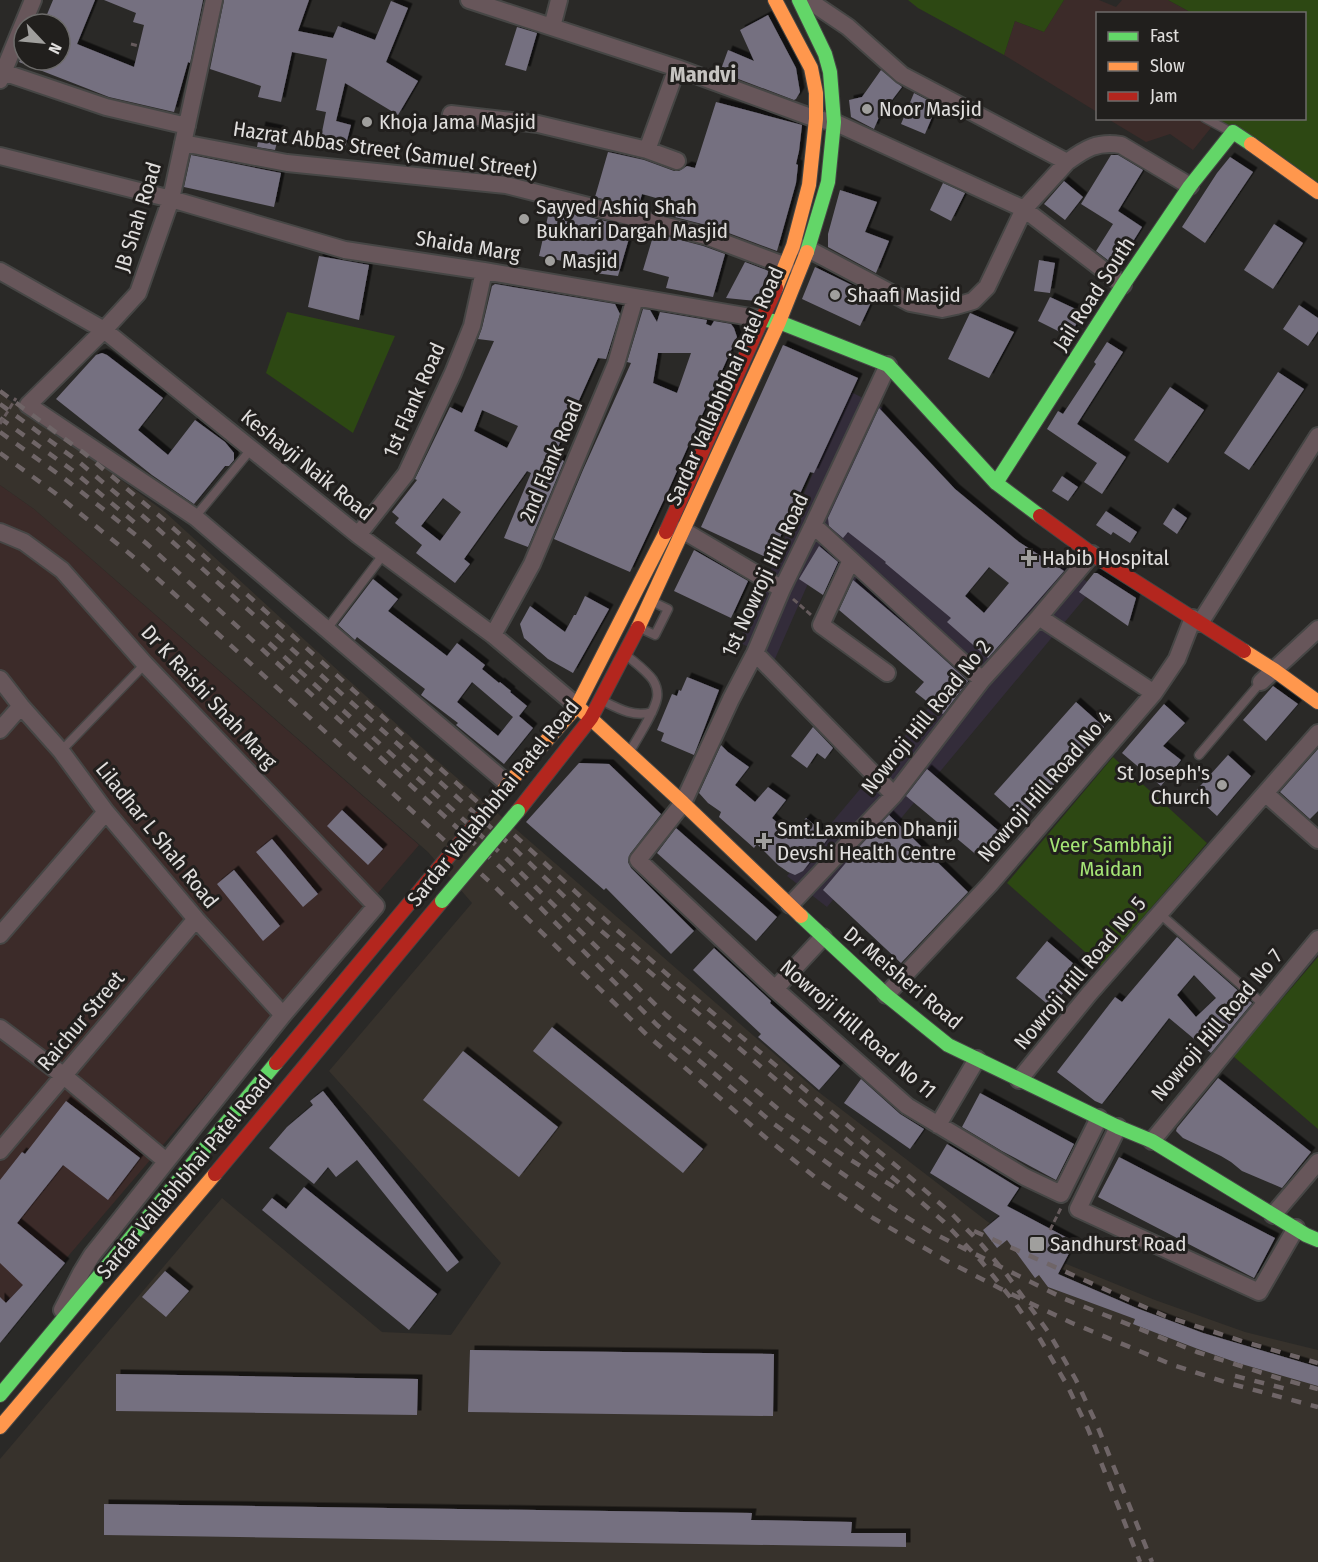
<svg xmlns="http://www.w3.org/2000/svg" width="1318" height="1562" viewBox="0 0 1318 1562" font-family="'Fira Sans Condensed',sans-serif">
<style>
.commercial{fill:#332c3a}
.industrial{fill:#3c2b29}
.built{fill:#37322c}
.green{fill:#2d4813}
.building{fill:#757080;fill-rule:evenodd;filter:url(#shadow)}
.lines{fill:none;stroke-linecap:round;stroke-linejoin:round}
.lane-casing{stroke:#464645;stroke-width:11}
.street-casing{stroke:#464645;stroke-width:20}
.fast-casing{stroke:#464645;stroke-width:16}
.slow-casing{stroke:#464645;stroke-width:16}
.jam-casing{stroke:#464645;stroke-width:16}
.path{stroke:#665b5d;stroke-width:3;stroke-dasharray:6 3;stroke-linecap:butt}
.lane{stroke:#67565a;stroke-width:8}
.street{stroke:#67565a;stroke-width:16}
.fast{stroke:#63d668;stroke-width:14}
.slow{stroke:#ff974d;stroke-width:14}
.jam{stroke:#b3261e;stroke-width:14}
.rail{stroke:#6f6567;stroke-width:4.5;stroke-dasharray:10 10;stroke-linecap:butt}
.fast-bridge-casing{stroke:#464645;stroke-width:16;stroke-linecap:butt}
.jam-bridge-casing{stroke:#464645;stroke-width:16;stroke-linecap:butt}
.path-bridge{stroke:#665b5d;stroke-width:3;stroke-dasharray:6 3;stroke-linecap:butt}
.fast-bridge{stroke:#63d668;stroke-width:14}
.jam-bridge{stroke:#b3261e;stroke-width:14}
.poi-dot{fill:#a09f9d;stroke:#211f1d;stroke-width:2}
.labels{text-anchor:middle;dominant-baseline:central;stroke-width:6;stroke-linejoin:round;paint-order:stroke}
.poi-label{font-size:21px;fill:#e0dedd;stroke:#211f1d;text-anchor:start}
.street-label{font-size:21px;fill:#e0dedd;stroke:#211f1d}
.park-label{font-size:21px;fill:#a4e475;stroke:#211f1d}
.neighbourhood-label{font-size:22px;font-weight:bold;fill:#c6c4c1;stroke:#211f1d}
</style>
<defs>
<filter id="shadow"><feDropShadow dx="4.5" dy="-4.5" stdDeviation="0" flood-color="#0009"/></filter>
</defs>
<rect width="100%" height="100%" fill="#2a2927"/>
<path class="commercial" d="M849 391 883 408 836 517 990 647 1062 563 1094 587 827 907 787 876 955 676 817 563 774 661 739 642Z"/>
<path class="industrial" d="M1064 0H1099L1116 7 1122 0H1168L1192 13 1098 14 1097 112 1004 55 1015 21 1044 32Z
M1108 119H1218L1193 150 1170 134 1146 142Z
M0 485 34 509 419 845 0 1336Z"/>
<path class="built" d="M0 394 38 419 165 512 426 751 816 1090 988 1222 1005 1231 1050 1230 1075 1242 1064 1263 1155 1300 1245 1332 1318 1350V1562H0V1459L222 1198 382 1332 451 1335 501 1263 329 1071 472 903 428 852 34 509 0 485Z"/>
<path class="green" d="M908 0H1064L1044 32 1015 21 1004 55 918 8Z
M1168 0H1318V188L1225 124 1217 120 1218 118H1304V14L1192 13Z
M287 312 395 336 353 433 266 373Z
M1113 757 1207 843 1101 966 1007 883Z
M1318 957V1129L1233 1056Z"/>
<path class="building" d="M53 0H95L77 44 134 67 144 25 133 22 136 13 104 0H203L190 63 188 62 174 112 109 97 19 62 20 60H60V24H43Z
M224 0H309L298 31 333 38 338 26 375 40 391 1 408 8 386 62 418 81 398 115 345 83 336 121 351 125 345 148 320 142 326 112 316 110 327 59 292 52 281 102 258 97 261 86 210 69Z
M768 15 796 68 800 92 796 99 794 100 720 72 728 50 754 61 740 30Z
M517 27 537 33 526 71 505 65Z
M881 70 902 87 879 117 874 129 851 117 849 100 862 97Z
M914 93 937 105 925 134 901 124Z
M716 102 802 125 799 151 796 164 798 165 796 183 777 251 710 226 659 213 663 200 642 194 638 208 595 197 608 152 644 160 674 171H679L687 166 695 168Z
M261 126 280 130 275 150 257 147Z
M191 155 281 173 274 207 184 187Z
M1111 155H1118L1143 170 1118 211 1142 227 1117 267 1096 251 1113 224 1081 204Z
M1230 157 1253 172 1205 243 1182 227 1217 173Z
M1064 181 1083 197 1065 220 1044 204Z
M943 183 965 193 951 221 930 210Z
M840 190 877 202 865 232 889 241 876 273 828 247V234Z
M550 207 632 228 618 276 595 273 597 269 567 261V262L539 256Z
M1274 224 1303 243 1273 289 1244 270Z
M654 233 703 246 725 254 713 297 666 288 669 277 643 270Z
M319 256 369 265 359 320 308 307Z
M1039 260 1055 263 1050 293 1034 291Z
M745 262 769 271 756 301 726 298Z
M815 267 874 296 860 326 802 299Z
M495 284 615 304 620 314 606 359 598 358 554 456 564 461 528 547 504 538 531 473 527 471 464 559 470 564 455 583 416 553 422 545 395 523 399 518 392 512 417 480 415 479 450 407 462 413 494 341 478 339 482 328 492 286ZM482 410 518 426 507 448 474 431ZM443 498 461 512 440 541 421 526Z
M1050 297 1082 312 1070 337 1038 321Z
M1299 305 1318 318V331L1308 346 1283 329Z
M643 309 650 310 657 322 660 312 707 320 706 324 711 326 714 321 731 324 734 328 737 337 668 491 630 572 554 539 583 470 631 363 627 362ZM658 353H691L677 393 653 383Z
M970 313 1014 332 989 378 948 359Z
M1107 342 1123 352 1077 424 1126 457 1102 494 1084 482 1097 463 1047 429 1058 411 1063 414 1096 364 1094 362Z
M783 345 858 378 814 473 810 472 770 559 701 527Z
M102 353 107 355 163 398 138 430 168 455 195 420 225 442 234 453V460L229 466H225L194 504 152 475 56 399 96 355Z
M1278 372 1304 389 1249 470 1224 453Z
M1170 387 1204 410 1168 463 1134 440Z
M879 408 955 489 1019 542 1064 571 988 658 947 622 951 618 885 563 886 562 848 532 843 538 829 526 828 518ZM989 567 1009 583 984 613 965 596Z
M1062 476 1078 487 1068 501 1052 491Z
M1173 508 1187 518 1177 534 1163 524Z
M1106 511 1137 532 1130 543 1113 532 1111 535 1096 525Z
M819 546 838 562 823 595 799 579Z
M694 550 748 581 731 618 674 591Z
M1094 573H1097L1136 598 1128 626 1079 592Z
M373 579 398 599 388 611 447 656 457 643 485 665 482 669 499 683 500 682 511 691 510 692 527 706 519 716 533 728 504 764 456 725 458 723 421 695 425 689 357 637 355 640 338 625ZM472 682 513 717 498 736 457 702Z
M853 580 913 631 968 681 943 714 915 692 924 682 839 610Z
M585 596 609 609 573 673 548 659 524 638 520 624 530 606 565 632 574 615H576Z
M687 677 719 690 694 755 661 741 664 733 657 730 672 694 677 696 679 690 681 691Z
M1273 686 1298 704 1266 741 1243 720Z
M1076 702 1104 727 1023 820 994 794Z
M1164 704 1185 723 1163 746 1181 760 1161 786 1122 753Z
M813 727 833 748 825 759 817 753 807 768 791 756Z
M721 745 728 752 749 767 735 785 755 802 768 787 786 800 772 818 791 835 806 818 829 837 803 871 795 875 788 872 778 865 757 844 754 848 719 817 721 812 708 803 699 793Z
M1318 749V811L1310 819 1280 792Z
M1228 755 1251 776 1217 816 1193 794Z
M579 763 609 764 661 814 630 854 628 862 631 868 694 931 671 954 606 888 604 890 526 822Z
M927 769 1000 832 979 857 906 796Z
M342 810 383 849 368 865 327 826Z
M889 815 968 892 901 963 823 890 860 846Z
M676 828 777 917 756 941 657 853Z
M272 839 318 894 303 907 256 852Z
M234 870 280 926 263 941 217 884Z
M1177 937 1252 1003 1211 1053 1169 1018 1102 1104 1095 1101 1057 1072 1115 997 1122 1002ZM1194 975 1216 998 1196 1017 1177 995Z
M1047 941 1082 971 1051 1007 1016 978Z
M714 948 771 1001 770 1003 840 1066 819 1090 758 1037 761 1034 693 970Z
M552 1027 703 1149 683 1173 533 1051Z
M463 1051 558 1127 519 1177 423 1100Z
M1218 1078 1311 1152 1282 1188 1242 1171 1231 1162 1221 1156 1183 1138 1176 1131 1177 1128Z
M861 1079 900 1114 924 1129 910 1149 844 1103Z
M323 1091 459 1262 447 1272 357 1160 336 1177 328 1167 314 1184 269 1148 287 1127 313 1105 310 1101Z
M980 1093 1074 1144 1056 1180 1002 1151 962 1127Z
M66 1101 140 1158 108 1200 63 1165 17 1223 65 1263 0 1343V1297L6 1303 23 1285 0 1263V1180L22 1152 25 1154Z
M947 1144 1019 1188 1007 1206 1075 1242 1058 1274 1139 1309 1203 1333 1318 1367V1386L1238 1363 1198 1349 1133 1324 1135 1319 1048 1287 1039 1275 1035 1278 1007 1240 997 1248 983 1230 1000 1216 930 1173Z
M1119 1157 1275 1238 1254 1278 1098 1197Z
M304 1187 437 1294 409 1330 262 1210 272 1198 286 1209Z
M165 1271 189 1291 166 1317 142 1297Z
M470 1350 774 1354 773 1416 468 1412Z
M116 1374 418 1379 417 1415 116 1411Z
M104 1504 752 1513 751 1520 852 1522 851 1533H906V1547L104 1535Z"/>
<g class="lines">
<defs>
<path id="lane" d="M1205 118 1231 132
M195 517 252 448
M640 628 655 635 668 609 651 601
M327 629 383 555
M625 654C634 662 646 670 653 680 656 685 658 692 657 698 654 714 637 738 629 753
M601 700C617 708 634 718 652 712
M61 751 145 664
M1199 755 1261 682
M1160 914 1264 1005"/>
<path id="street" d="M214 0 171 199 138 293 104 330 28 405 195 517 508 784
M469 0 677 68 816 119 834 122 1024 209 1123 285
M808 0 848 27 902 75 1067 162C1085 149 1097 141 1121 145L1190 186
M552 27 559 0
M0 71 106 107 187 126
M0 80 33 0
M451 114 538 124 647 150 677 161
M183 143 287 163 506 185 706 236 786 266
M647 150 677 68
M0 156 171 199 345 250 484 271 762 319
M800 247 808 249 910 303 942 309 956 306 973 301 987 287 1024 209 1067 162
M0 271 104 330 358 535 493 635 577 706
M888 365 813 525 782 589 755 653 731 699 683 803 638 860 775 989 907 1106 1025 1177 1061 1194 1099 1118
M813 525 982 680
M672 529 684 531 782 589
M0 532 24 542 62 570 145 664 376 906 283 1015 92 1255 81 1273 62 1310
M358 535 406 474 453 373 472 326 484 271
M851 560 821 625 887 673
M1039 617 1154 693
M1200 623 1318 436
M493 635 532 564 616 364 635 298
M755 653 894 795
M0 679 21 706 61 751 106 812 196 919 283 1015
M1261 682 1318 629
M0 730 21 706
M1266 794 1318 840
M790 905 894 795 982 680 1039 617 1092 554
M0 935 106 812
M775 989 823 937
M886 995 990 884 1154 693 1177 659 1193 618
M0 1028 64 1076 166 1161
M1019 1080 1089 994 1318 733
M938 1125 977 1059
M1118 1127 1078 1209 1259 1292 1296 1228
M1152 1141 1318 939
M0 1151 196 919
M1273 1215 1318 1162"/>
<path id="fast" d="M799 0 825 54 830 72 834 122 828 182 807 252
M766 320 779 322 888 365 996 483 1040 516
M996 483 1123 285 1190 186 1233 132 1251 144
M801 916 886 995 948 1045 1118 1127 1152 1141 1306 1235 1318 1240
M0 1395 276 1063"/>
<path id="slow" d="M775 0 811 68 816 93V119L809 185 793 246 776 288
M1251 144 1318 192
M638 628 779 322 807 252
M1244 651 1274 670 1318 702
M577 706 683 803 801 916
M500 795 508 784 577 706 666 532
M0 1427 215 1174"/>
<path id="jam" d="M1040 516 1092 554 1244 651
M666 532 776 288
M518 811 591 718 638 628
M276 1063 422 888
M215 1174 442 901"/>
</defs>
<use href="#lane" class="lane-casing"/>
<use href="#street" class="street-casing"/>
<use href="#fast" class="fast-casing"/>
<use href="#slow" class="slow-casing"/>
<use href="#jam" class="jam-casing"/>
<path class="path" d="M131 44 139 46
M793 599 811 615
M1050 1230 1061 1208"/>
<use href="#lane" class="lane"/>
<use href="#street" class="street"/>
<use href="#fast" class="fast"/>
<use href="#slow" class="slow"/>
<use href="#jam" class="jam"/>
<path class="rail" d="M0 391 84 453 163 519 522 842 609 923 677 983 912 1179 952 1214 982 1245 1007 1275 1049 1333 1076 1380 1097 1425 1152 1562
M0 404 79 462 157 528 517 851 592 923 847 1140 904 1187 944 1222 981 1261 1015 1303 1040 1339 1067 1385 1088 1429 1140 1562
M0 418 72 470 140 527
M0 432 65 479 146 543 501 868 657 1025 774 1124 833 1167 892 1208 929 1231 1065 1299 1197 1352 1278 1378 1318 1389
M0 453 55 493 136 559 491 883 647 1035 765 1137 820 1181 873 1218 945 1260 1009 1293 1072 1323 1173 1365 1228 1383 1318 1407
M269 643 509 861 666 1015 783 1113 843 1155 897 1189
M974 1231 1165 1316 1245 1342 1318 1363
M1235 1376 1287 1389"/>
<defs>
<path id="fast-bridge" d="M442 901 518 811"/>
<path id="jam-bridge" d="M422 888 500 795"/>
</defs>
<use href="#fast-bridge" class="fast-bridge-casing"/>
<use href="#jam-bridge" class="jam-bridge-casing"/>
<path class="path-bridge" d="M0 424 16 398"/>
<use href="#fast-bridge" class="fast-bridge"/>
<use href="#jam-bridge" class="jam-bridge"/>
</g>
<g class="poi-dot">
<circle cx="867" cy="109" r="6"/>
<circle cx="367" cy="122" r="6"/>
<circle cx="524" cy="219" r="6"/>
<circle cx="550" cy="261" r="6"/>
<circle cx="835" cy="295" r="6"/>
<path d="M1026 549h6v6h6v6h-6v6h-6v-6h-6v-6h6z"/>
<circle cx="1222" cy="785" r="6"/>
<path d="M761 832h6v6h6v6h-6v6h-6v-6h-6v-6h6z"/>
<rect x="1029" y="1236" width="16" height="16" rx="3"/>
</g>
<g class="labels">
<g class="poi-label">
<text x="879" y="109">Noor Masjid</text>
<text x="379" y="122">Khoja Jama Masjid</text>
<text x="536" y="207">Sayyed Ashiq Shah<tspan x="536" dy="24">Bukhari Dargah Masjid</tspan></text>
<text x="562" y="261">Masjid</text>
<text x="847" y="295">Shaafi Masjid</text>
<text x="1042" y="558">Habib Hospital</text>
<text x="1210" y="773" text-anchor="end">St Joseph's<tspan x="1210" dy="24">Church</tspan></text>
<text x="777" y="829">Smt.Laxmiben Dhanji<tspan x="777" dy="24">Devshi Health Centre</tspan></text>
<text x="1050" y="1244">Sandhurst Road</text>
</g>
<g class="street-label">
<text transform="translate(385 150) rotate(8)">Hazrat Abbas Street (Samuel Street)</text>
<text transform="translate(138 217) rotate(-73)">JB Shah Road</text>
<text transform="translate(468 246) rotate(9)">Shaida Marg</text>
<text transform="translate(1094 294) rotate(-57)">Jail Road South</text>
<text transform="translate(725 386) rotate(-66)">Sardar Vallabhbhai Patel Road</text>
<text transform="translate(414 400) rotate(-66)">1st Flank Road</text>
<text transform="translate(551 461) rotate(-67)">2nd Flank Road</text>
<text transform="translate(307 465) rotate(39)">Keshavji Naik Road</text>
<text transform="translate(765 575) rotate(-65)">1st Nowroji Hill Road</text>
<text transform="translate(209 697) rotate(47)">Dr K Raishi Shah Marg</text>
<text transform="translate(926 717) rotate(-51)">Nowroji Hill Road No 2</text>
<text transform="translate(1045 786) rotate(-49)">Nowroji Hill Road No 4</text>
<text transform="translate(493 803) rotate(-51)">Sardar Vallabhbhai Patel Road</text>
<text transform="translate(157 835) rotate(51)">Liladhar L Shah Road</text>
<text transform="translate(1080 973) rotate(-50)">Nowroji Hill Road No 5</text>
<text transform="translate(903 978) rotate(40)">Dr Meisheri Road</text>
<text transform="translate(81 1021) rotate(-50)">Raichur Street</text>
<text transform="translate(1217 1025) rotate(-50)">Nowroji Hill Road No 7</text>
<text transform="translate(858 1029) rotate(41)">Nowroji Hill Road No 11</text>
<text transform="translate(184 1177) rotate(-50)">Sardar Vallabhbhai Patel Road</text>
</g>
<g class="park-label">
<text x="1111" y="845">Veer Sambhaji<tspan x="1111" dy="24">Maidan</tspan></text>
</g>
<g class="neighbourhood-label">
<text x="703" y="74">Mandvi</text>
</g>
</g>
<rect x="1096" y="12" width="210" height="108" fill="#211f1d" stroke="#6d6b6a" stroke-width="1.5"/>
<rect x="1108" y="32" width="30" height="9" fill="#63d668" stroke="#6d6b6a" stroke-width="1.5"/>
<text x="1150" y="42" font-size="18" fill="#e0dedd">Fast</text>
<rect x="1108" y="62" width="30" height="9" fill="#ff974d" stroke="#6d6b6a" stroke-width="1.5"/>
<text x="1150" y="72" font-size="18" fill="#e0dedd">Slow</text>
<rect x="1108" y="92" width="30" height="9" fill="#b3261e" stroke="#6d6b6a" stroke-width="1.5"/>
<text x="1150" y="102" font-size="18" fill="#e0dedd">Jam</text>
<g transform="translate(42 42) rotate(116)"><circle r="28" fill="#211f1d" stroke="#6d6b6a" stroke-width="1.5"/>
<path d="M0-4.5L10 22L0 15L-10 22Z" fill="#a09f9d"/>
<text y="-9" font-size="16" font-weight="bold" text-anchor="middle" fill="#e0dedd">N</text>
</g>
</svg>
